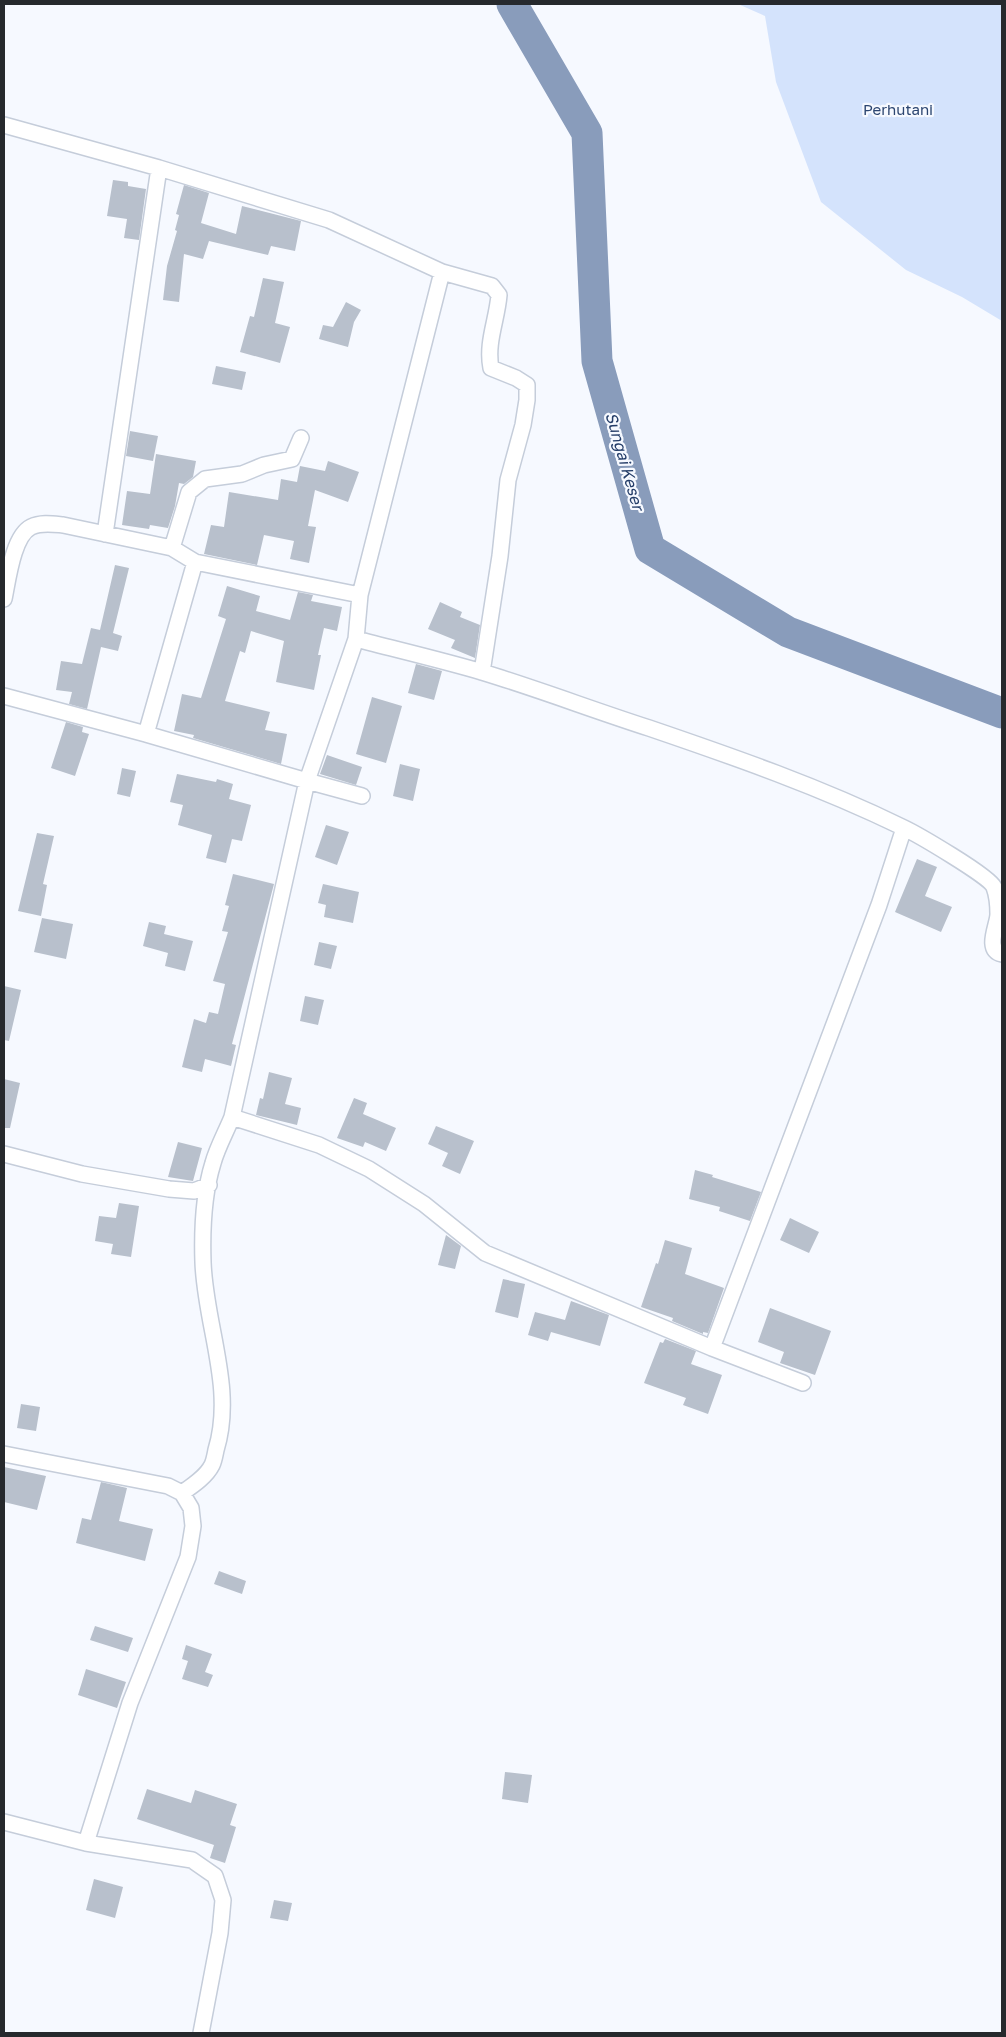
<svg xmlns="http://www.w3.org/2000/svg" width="1006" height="2037" viewBox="0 0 1006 2037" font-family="'Golos Text',sans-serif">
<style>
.green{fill:#d4e3fc}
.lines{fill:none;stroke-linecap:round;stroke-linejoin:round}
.river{stroke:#899cbb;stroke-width:31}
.building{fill:#b8c0cc}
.minor-casing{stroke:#c5cdda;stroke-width:18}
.minor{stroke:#fff;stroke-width:15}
.labels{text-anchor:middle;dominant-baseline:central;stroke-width:4.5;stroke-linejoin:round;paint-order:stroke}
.park-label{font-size:15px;fill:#2c4671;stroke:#f6f9ff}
.water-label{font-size:16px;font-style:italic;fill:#243d68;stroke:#f6f9ff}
</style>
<rect width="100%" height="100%" fill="#f6f9ff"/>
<path class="green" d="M738 4H1002V321L962 297 906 270 821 202 776 82 765 16Z"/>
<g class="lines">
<path class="river" d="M512 4 587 133 597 361 650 549 788 632 1002 713"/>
</g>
<path class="building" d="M113 180 128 182V186L146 189 139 240 124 238 127 219 107 216Z
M184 185 209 193 201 223 236 234 242 206 301 221 295 251 271 246 268 255 209 241 203 259 184 254 179 302 163 300 167 266 177 231 175 230 179 215 176 214Z
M263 278 284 282 275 323 290 327 280 363 240 352 250 316 254 317Z
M346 302 361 310 354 322 348 347 319 339 323 325 333 327Z
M216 366 246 372 242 390 212 384Z
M130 431 158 436 153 461 126 456Z
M156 454 196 461 193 477 184 484 179 483 175 506 168 528 150 525 149 529 122 525 127 491 150 494Z
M328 461 359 472 348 502 315 490 308 526 316 527 309 563 290 559 294 541 264 535 257 565 204 554 211 525 224 527 229 492 278 500 281 479 297 482 300 466 325 471Z
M115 565 129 568 113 633 122 636 118 651 101 647 87 709 69 704 72 692 56 690 61 661 82 664 91 628 100 630Z
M227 586 260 596 256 611 290 620 298 592 313 595 311 601 342 607 337 631 324 628 318 655H321L314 690 276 682 284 641 251 631 245 653 240 651 225 701 270 712 265 730 287 734 281 764 193 738 194 735 174 731 182 694 201 698 226 619 218 616Z
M440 602 462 612 460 617 480 625 475 658 451 648 455 640 428 629Z
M416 664 442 671 434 700 408 693Z
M372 697 402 706 386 763 356 754Z
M66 722 83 727 82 732 89 734 75 776 51 768Z
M327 755 362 767 356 785 320 774Z
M400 764 420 769 413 801 393 796Z
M122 768 136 771 130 797 117 794Z
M177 774 216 782 217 779 233 784 229 799 251 805 242 841 232 839 226 863 206 858 212 835 178 825 183 805 170 802Z
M326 825 349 832 337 865 315 857Z
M37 833 54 836 43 884 47 885 41 916 18 911Z
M917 859 937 867 925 896 952 907 941 932 895 912Z
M233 874 274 884 232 1044 236 1045 231 1066 205 1059 202 1072 182 1067 194 1019 206 1023 209 1012 218 1014 225 984 213 981 228 932 222 931 229 906 225 905Z
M323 884 359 892 353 923 324 917 326 905 318 903Z
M42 918 73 924 66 959 34 952Z
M149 922 166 926 164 934 193 941 185 971 165 966 168 953 143 946Z
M319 942 337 946 331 969 314 965Z
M4 986 21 990 9 1041 4 1040Z
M305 996 324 1000 318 1025 300 1021Z
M269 1072 292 1078 285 1104 301 1108 297 1125 256 1115 260 1098 263 1099Z
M4 1079 20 1083 10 1128H4Z
M354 1098 367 1103 363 1114 396 1128 386 1151 365 1142 363 1147 337 1138Z
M436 1126 474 1141 460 1174 442 1166 448 1153 428 1144Z
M178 1142 202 1148 193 1181 168 1177Z
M695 1170 713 1175 712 1177 761 1192 750 1221 719 1211 720 1207 689 1199Z
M119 1203 139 1206 131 1257 111 1254 113 1244 95 1241 99 1216 116 1218Z
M790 1218 819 1232 809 1253 780 1240Z
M446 1235 461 1246 455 1269 438 1265Z
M665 1240 692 1248 685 1274 724 1288 708 1333 703 1332V1334L672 1321 673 1318 641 1307 656 1263 658 1264Z
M503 1279 525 1284 518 1318 495 1312Z
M571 1301 609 1315 600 1346 551 1332 548 1341 528 1335 535 1312 565 1320Z
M770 1308 831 1331 815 1375 780 1363 784 1352 758 1342Z
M665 1339 696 1351 691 1364 722 1375 708 1414 683 1405 686 1398 644 1383 660 1342 663 1343Z
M21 1404 40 1407 36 1431 17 1428Z
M4 1467 46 1476 37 1510 4 1502Z
M101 1482 127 1488 119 1521 153 1529 145 1561 76 1543 82 1518 91 1520Z
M219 1571 246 1581 242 1594 214 1584Z
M95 1626 133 1638 128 1652 90 1640Z
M186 1645 212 1654 205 1672 213 1675 208 1687 182 1679 188 1661 182 1659Z
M86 1669 126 1682 117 1708 78 1695Z
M505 1772 532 1775 528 1803 502 1799Z
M147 1789 191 1803 195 1790 237 1804 230 1825 236 1827 225 1863 210 1858 214 1845 137 1819Z
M94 1879 123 1887 115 1918 86 1910Z
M274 1900 292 1903 288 1921 270 1918Z"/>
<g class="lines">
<defs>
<path id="minor" d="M4 125 159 168 329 220 442 272 360 595 356 639 307 781 362 796
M442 272 492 286 499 295C497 320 486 343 491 368L516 378 527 385V400L523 425 508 480 500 556 482 672
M105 534 159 168
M172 548 189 492 205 479 242 474 264 465 292 459 301 438
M4 599C8 580 13 536 31 527 41 522 53 524 63 525L172 548 195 562 360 595
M356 639C398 650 441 660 482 672 538 689 593 710 649 728 734 757 820 787 902 827 917 834 989 876 994 887 997 895 998 905 998 914 998 925 984 950 1002 954
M4 696 146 734 307 781 232 1117C226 1132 217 1148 213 1163 204 1192 202 1232 203 1262 205 1325 235 1388 216 1450 215 1455 214 1461 212 1465 206 1477 192 1486 182 1493
M146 734 195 562
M232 1117 319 1145 369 1169 424 1204 485 1253 712 1348 879 905 904 828
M4 1154 82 1174 169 1189 194 1191 209 1185
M712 1348 803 1383
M4 1454 168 1486 182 1493 191 1508 193 1526 188 1557 130 1703 86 1843
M4 1822 86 1843 192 1860 215 1876 223 1900 220 1933 201 2033"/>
</defs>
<use href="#minor" class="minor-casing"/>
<use href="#minor" class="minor"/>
</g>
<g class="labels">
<g class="park-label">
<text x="898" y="109">Perhutani</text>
</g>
<g class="water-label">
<text transform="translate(625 461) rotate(74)">Sungai Keser</text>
</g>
</g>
<rect width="1006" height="2037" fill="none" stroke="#26292d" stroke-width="10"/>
</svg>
